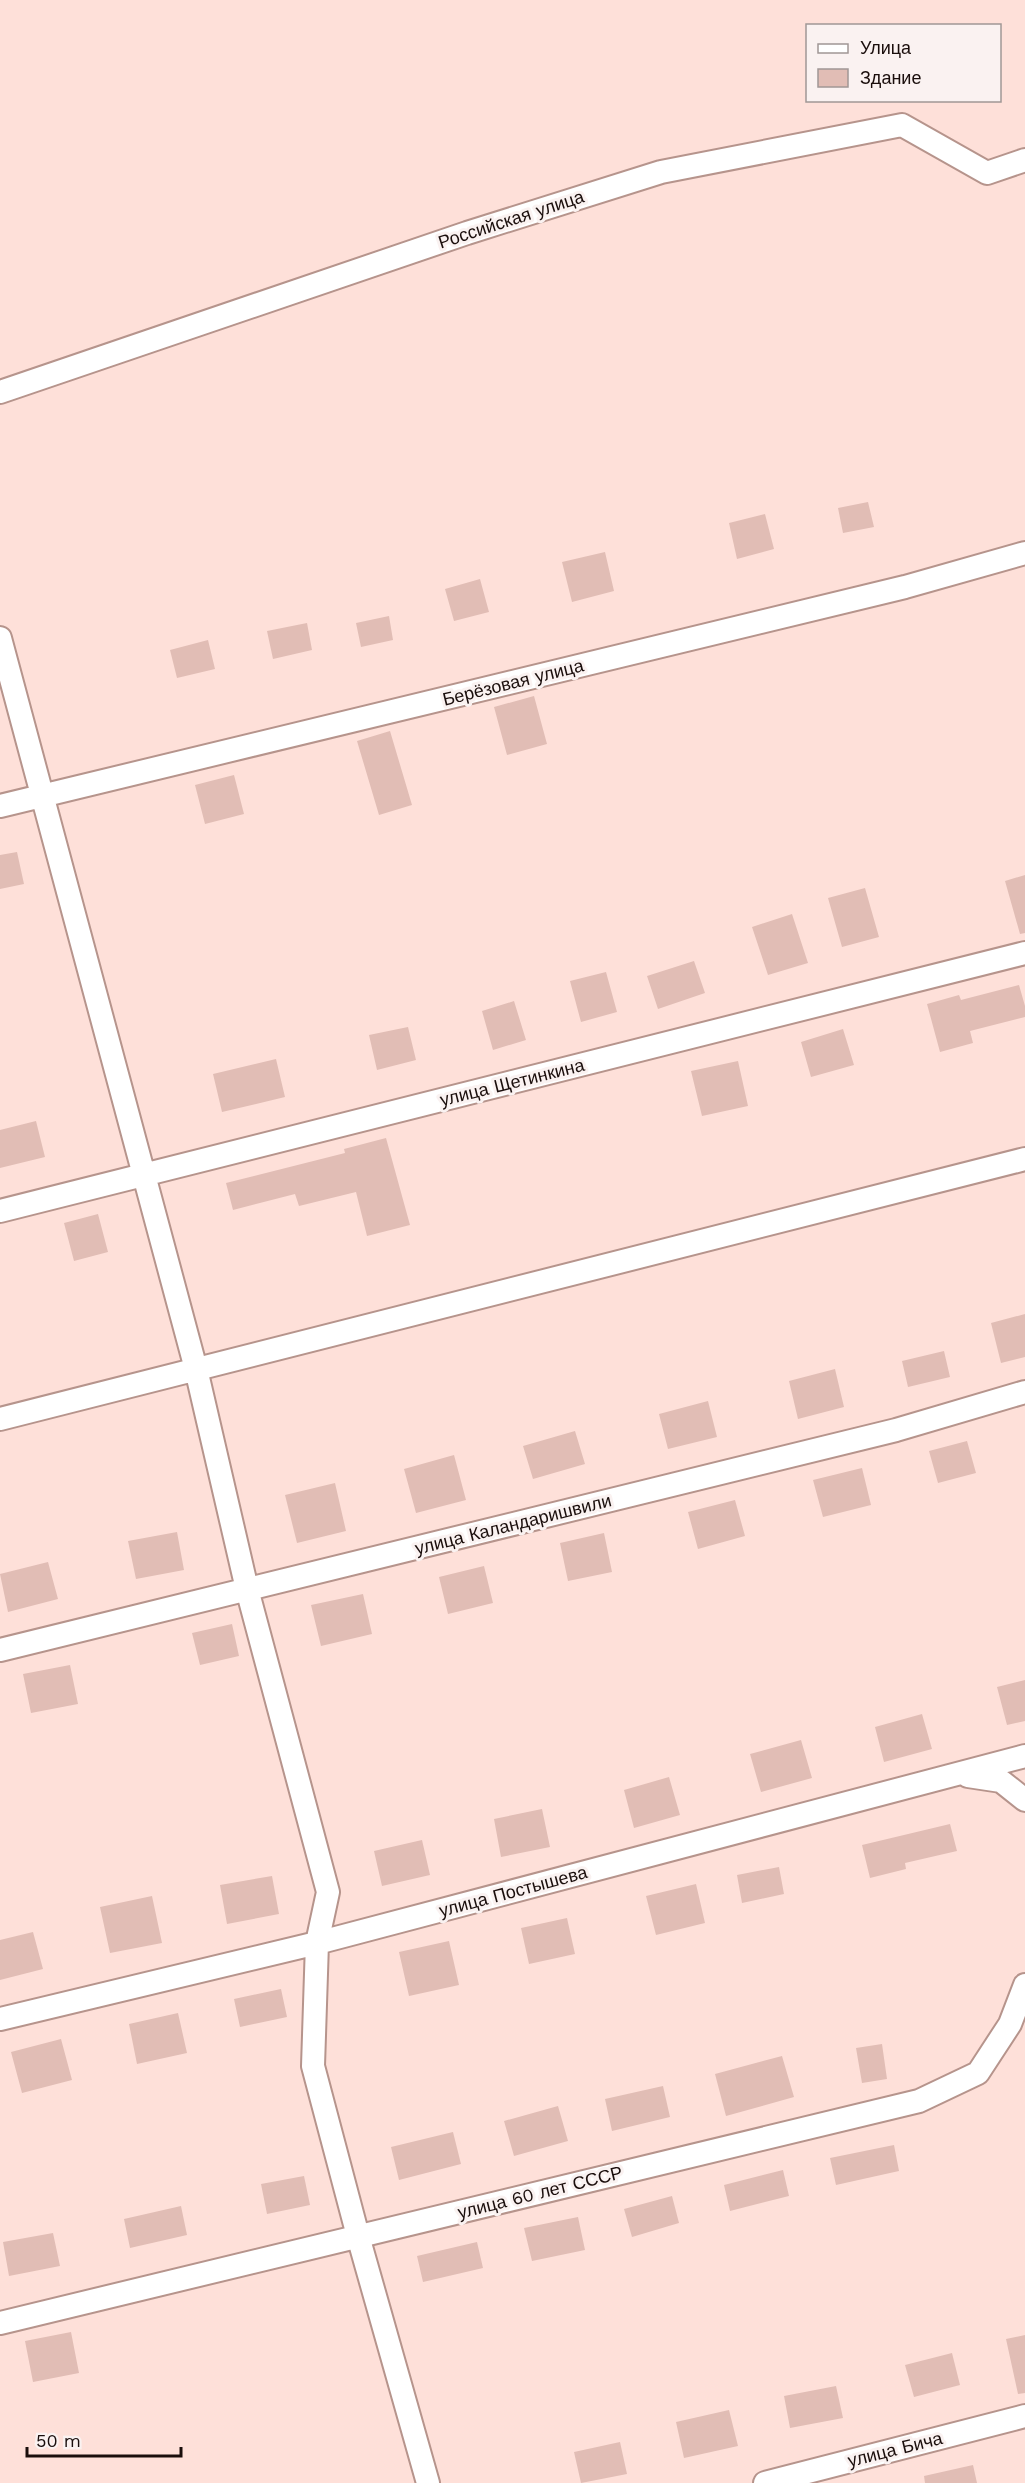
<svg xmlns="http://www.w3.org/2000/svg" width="1025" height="2483" viewBox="0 0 1025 2483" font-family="'Work Sans',sans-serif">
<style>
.building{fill:#e1bdb5}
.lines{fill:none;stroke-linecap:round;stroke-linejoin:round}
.minor-casing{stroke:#b6948c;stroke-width:26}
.minor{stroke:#fff;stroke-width:22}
.labels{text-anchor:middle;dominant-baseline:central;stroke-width:6;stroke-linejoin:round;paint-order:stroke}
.street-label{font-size:18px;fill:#1a0e0c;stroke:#faf2f1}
</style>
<rect width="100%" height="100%" fill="#fee0d9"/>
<path class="building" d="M868 502 874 527 843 533 838 508Z
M765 514 774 549 737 559 729 523Z
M605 552 614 591 572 602 562 562Z
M480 579 489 612 454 621 445 589Z
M389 616 393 640 361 647 356 623Z
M307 623 312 650 273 659 267 631Z
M208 640 215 669 177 678 170 650Z
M534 696 547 744 507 755 494 707Z
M390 731 412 805 379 815 357 741Z
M234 775 244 814 205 824 195 785Z
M17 852 24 884 0 889V855Z
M1025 875V933L1020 934 1005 881Z
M865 888 879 937 842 947 828 898Z
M792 914 808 963 768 975 752 927Z
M694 961 705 993 658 1009 647 976Z
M606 972 617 1012 581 1022 570 981Z
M1019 985 1025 1006V1017L970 1031 973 1043 940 1052 927 1004 959 995 961 1000Z
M514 1001 526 1040 493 1050 482 1011Z
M408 1027 416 1060 377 1070 369 1035Z
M843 1029 854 1065 811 1077 801 1042Z
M276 1059 285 1097 222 1112 213 1074Z
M738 1061 748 1106 702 1116 691 1071Z
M36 1121 45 1157 0 1168V1130Z
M386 1138 410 1225 367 1236 356 1192 299 1206 295 1194 233 1210 226 1183 345 1153 344 1149Z
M98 1214 108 1252 74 1261 64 1223Z
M1025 1314V1357L1001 1363 991 1323Z
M944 1351 950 1377 908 1387 902 1361Z
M835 1369 844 1407 798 1419 789 1381Z
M708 1401 717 1437 668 1449 659 1414Z
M575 1431 585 1464 533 1479 523 1446Z
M967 1441 976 1473 938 1483 929 1451Z
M454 1455 466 1500 416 1513 404 1469Z
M862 1468 871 1505 823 1517 813 1480Z
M335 1483 346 1531 297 1543 285 1495Z
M735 1500 745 1536 698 1549 688 1512Z
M177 1532 184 1570 136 1579 128 1541Z
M604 1533 612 1572 568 1581 560 1543Z
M48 1562 58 1599 8 1612 0 1574Z
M484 1566 493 1603 448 1614 439 1577Z
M363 1594 372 1634 321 1646 311 1605Z
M232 1624 239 1656 200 1665 192 1633Z
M70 1665 78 1704 31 1713 23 1674Z
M1025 1680V1721L1007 1725 997 1687Z
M922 1714 932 1749 884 1762 875 1727Z
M801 1740 812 1778 761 1792 750 1754Z
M669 1777 680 1815 634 1828 624 1790Z
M542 1809 550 1847 501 1857 494 1819Z
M950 1824 957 1851 905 1863 906 1869 870 1878 862 1845Z
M422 1840 430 1875 382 1886 374 1851Z
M779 1867 784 1894 742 1903 737 1875Z
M272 1876 279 1914 227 1924 220 1885Z
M696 1884 705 1923 656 1935 646 1896Z
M152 1896 162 1943 110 1953 100 1907Z
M567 1918 575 1954 529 1964 521 1928Z
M33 1932 43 1969 0 1980V1940Z
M449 1941 459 1985 409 1996 399 1952Z
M281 1989 287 2017 240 2027 234 1999Z
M178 2013 187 2053 137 2064 129 2024Z
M61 2039 72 2080 22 2093 11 2052Z
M882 2044 887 2079 862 2083 856 2048Z
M782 2056 794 2097 726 2116 715 2074Z
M663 2086 670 2117 612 2131 605 2099Z
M558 2106 568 2141 514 2156 504 2121Z
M453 2132 461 2164 399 2180 391 2147Z
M894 2145 899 2171 836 2185 830 2158Z
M783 2170 789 2196 730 2211 724 2185Z
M304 2176 310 2205 267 2214 261 2184Z
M672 2196 679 2223 632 2237 624 2209Z
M181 2206 187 2235 130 2248 124 2219Z
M578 2217 585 2250 532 2261 524 2228Z
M53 2233 60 2266 9 2276 3 2242Z
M477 2242 483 2268 423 2282 417 2256Z
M71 2332 79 2373 33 2382 25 2341Z
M1025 2335V2393L1018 2394 1006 2339Z
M952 2353 960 2385 914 2397 905 2365Z
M836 2386 843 2418 790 2428 784 2396Z
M729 2410 738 2446 684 2458 676 2422Z
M620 2442 627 2474 581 2483 574 2452Z
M973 2465 977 2483H925L924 2476Z"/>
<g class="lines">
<defs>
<path id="minor" d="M0 392 467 233 661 172 902 125 987 173 1025 160
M0 638 196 1369 247 1589 328 1892 317 1943 313 2066 358 2236 428 2483
M0 806 905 587 1025 553
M0 1211 1025 953
M0 1419 1025 1159
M0 1650 896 1430 1025 1392
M968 1776 1001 1781 1025 1800
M0 2019 317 1943 1025 1756
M0 2323 919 2101 978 2073 1010 2024 1025 1985
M765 2483 1025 2416"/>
</defs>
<use href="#minor" class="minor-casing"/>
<use href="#minor" class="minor"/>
</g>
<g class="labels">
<g class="street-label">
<text transform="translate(511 219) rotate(-18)">Российская улица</text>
<text transform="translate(513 682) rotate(-14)">Берёзовая улица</text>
<text transform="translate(512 1082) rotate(-14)">улица Щетинкина</text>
<text transform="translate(513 1524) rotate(-14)">улица Каландаришвили</text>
<text transform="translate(513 1891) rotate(-15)">улица Постышева</text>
<text transform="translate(540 2192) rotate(-14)">улица 60 лет СССР</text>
<text transform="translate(895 2449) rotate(-14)">улица Бича</text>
</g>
</g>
<rect x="806" y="24" width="195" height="78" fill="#faf2f1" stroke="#a09795" stroke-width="1.5"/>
<rect x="818" y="44" width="30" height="9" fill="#ffffff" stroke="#a09795" stroke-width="1.5"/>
<text x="860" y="54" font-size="18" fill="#1a0e0c">Улица</text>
<rect x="818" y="69" width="30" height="18" fill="#e1bdb5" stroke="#a09795" stroke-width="1.5"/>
<text x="860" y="84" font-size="18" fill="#1a0e0c">Здание</text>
<path d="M27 2447v9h154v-9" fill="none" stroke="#1a0e0c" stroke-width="3"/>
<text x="36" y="2447" font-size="18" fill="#1a0e0c" stroke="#faf2f1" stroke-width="4.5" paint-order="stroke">50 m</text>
</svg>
